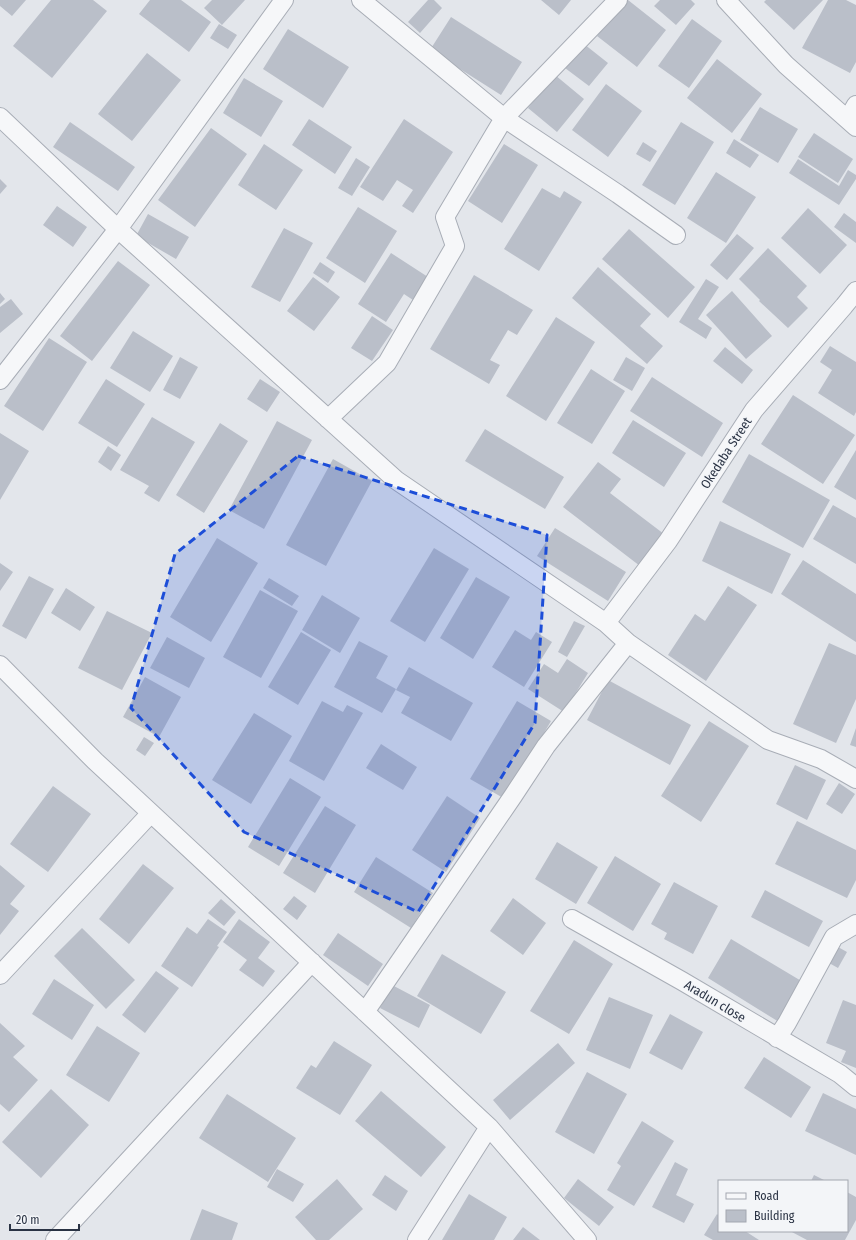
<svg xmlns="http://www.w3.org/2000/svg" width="856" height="1240" viewBox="0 0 856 1240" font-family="'Fira Sans Condensed',sans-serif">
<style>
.building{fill:#babfc9}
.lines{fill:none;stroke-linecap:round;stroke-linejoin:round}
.minor-casing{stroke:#a8adb6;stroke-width:20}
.minor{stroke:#f6f7f9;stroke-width:18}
.marked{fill:#1d4ed8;fill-opacity:0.2;stroke:#1d4ed8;stroke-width:3;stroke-dasharray:8 5;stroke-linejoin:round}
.labels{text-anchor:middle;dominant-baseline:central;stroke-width:3;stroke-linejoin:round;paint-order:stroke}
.street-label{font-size:13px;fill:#2a3344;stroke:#f3f5f8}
</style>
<rect width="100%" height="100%" fill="#e3e6eb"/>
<path class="building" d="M0 0H26L12 16 0 6Z
M51 0H93L107 11 52 78 13 46Z
M150 0H181L211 22 189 52 139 14Z
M212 0H245L222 25 204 8Z
M428 0H434L442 8 420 33 408 22Z
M541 0H571L559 15Z
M624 0H628L666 30 637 67 597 36Z
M660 0H691L695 4 676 25 654 6Z
M766 0H823L794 30 764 2Z
M828 0H846L856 5V62L850 73 802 48Z
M451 17 522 62 501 95 430 50Z
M692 19 722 41 689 88 658 66Z
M219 24 237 35 228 49 210 38Z
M288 29 349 67 323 108 263 69Z
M584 44 608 63 589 86 565 68Z
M147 53 181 80 132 141 98 114Z
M717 59 762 94 732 133 687 98Z
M555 75 584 99 557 132 528 108Z
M244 78 283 101 261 137 223 113Z
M606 84 642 111 608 157 572 130Z
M760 107 798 129 778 163 740 140Z
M309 119 352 147 335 174 292 145Z
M404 119 453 152 413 213 402 206 413 190 397 180 383 201 360 187Z
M70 122 135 167 118 191 53 147Z
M681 122 714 142 675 205 642 185Z
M211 128 247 154 195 227 158 200Z
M814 133 853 159 838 183 798 157Z
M734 139 759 155 750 168 726 153Z
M643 142 657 151 650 162 636 154Z
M264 144 303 170 276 210 238 185Z
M504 144 538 165 502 223 468 201Z
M356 158 370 167 352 196 338 188Z
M798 159 839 186 848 170 856 175V179L839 205 789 173Z
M716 172 756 197 726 243 687 218Z
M0 179 7 186 0 194Z
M542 188 560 198 564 191 582 202 539 271 504 249Z
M57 206 87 227 73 247 43 225Z
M358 207 397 231 365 283 326 258Z
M808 208 847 245 820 274 781 238Z
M844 213 856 222V243L834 227Z
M148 214 189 237 176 259 136 236Z
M284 228 313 243 280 302 251 287Z
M629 229 695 287 668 318 602 259Z
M737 234 754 248 727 280 710 265Z
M768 248 807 286 797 297 808 308 788 328 759 301 760 300 739 279Z
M391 253 428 277 413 300 404 294 386 322 358 304Z
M118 261 150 285 92 361 60 336Z
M320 262 335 272 328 283 313 273Z
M598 267 651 314 640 326 663 346 647 364 572 298Z
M474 275 533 310 517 335 508 330 490 360 500 365 489 384 430 349Z
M313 277 340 297 314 331 287 311Z
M706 279 719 287 698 319 712 328 706 339 679 322Z
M732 291 772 336 746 359 706 315Z
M0 293 5 299 0 304Z
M11 299 23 314 0 333V307Z
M372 316 393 330 372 361 351 348Z
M556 317 595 342 546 421 506 396Z
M133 331 173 356 150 392 110 368Z
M49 338 87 362 43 431 4 406Z
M830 346 856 362V412L854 416 818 393 832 370 820 362Z
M725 347 753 370 742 384 713 361Z
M180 357 198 367 180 399 163 390Z
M626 357 645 368 632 391 613 380Z
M591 369 625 391 592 444 557 423Z
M652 377 723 423 702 457 630 411Z
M106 379 145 404 117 447 78 423Z
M260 379 280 392 267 412 247 399Z
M793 395 855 435 823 484 761 444Z
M152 417 195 442 159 502 144 493 149 486 120 470Z
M633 420 686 453 664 487 612 453Z
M277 421 312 440 264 529 229 510Z
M220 423 248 441 204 513 176 495Z
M485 429 564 477 545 509 465 461Z
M0 433 29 451 0 500Z
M108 446 121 455 111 471 98 462Z
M856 450V500L834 487Z
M749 454 830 500 803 548 722 502Z
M333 459 372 481 326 566 286 545Z
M598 462 621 479 610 493 664 534 640 566 563 507Z
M833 505 856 518V564L813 539Z
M720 521 791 554 772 594 702 561Z
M555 528 626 572 608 601 537 556Z
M217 538 258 563 211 642 170 617Z
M434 548 469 569 425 642 390 621Z
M803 560 856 594V642L781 594Z
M0 563 13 572 0 591Z
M29 576 54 589 26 639 2 626Z
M476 577 510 597 473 659 440 638Z
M269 578 299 596 292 606 263 588Z
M728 586 757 605 706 681 668 655 695 614 705 621Z
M66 588 95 607 80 631 51 613Z
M260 590 298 611 261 678 223 657Z
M322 595 360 618 340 653 302 630Z
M107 611 152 633 122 690 78 668Z
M574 621 585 626 567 657 558 652Z
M515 630 531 640 536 632 552 642 524 687 492 667Z
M301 632 331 650 298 705 268 687Z
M167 637 205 658 189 688 150 668Z
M359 641 388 656 376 678 396 689 382 713 334 687Z
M829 643 856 655V699L836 743 793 724Z
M567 659 588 673 564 712 528 689 544 664 558 673Z
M409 667 473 703 451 741 401 713 410 697 396 690Z
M145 677 181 697 159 737 123 717Z
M608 680 691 725 670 765 587 720Z
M322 701 343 712 347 705 363 713 324 781 289 761Z
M517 701 551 721 505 799 470 779Z
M254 713 292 736 251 804 212 780Z
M709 721 749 746 701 822 661 796Z
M856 728V747L850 745Z
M144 737 154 743 145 756 136 750Z
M381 744 417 767 403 790 366 768Z
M795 765 826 780 807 820 776 804Z
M290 778 321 797 279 866 248 847Z
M839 783 855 794 842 814 826 804Z
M53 786 91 814 48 872 10 844Z
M447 796 480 818 446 872 412 850Z
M325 806 356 825 315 893 283 873Z
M797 821 856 850V880L847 898 775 864Z
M557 842 598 867 576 904 535 879Z
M615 856 661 884 633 931 587 903Z
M376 857 433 893 411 928 354 892Z
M143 864 174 888 129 944 99 919Z
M0 865 25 886 10 904 19 911 0 935Z
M674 882 718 906 693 954 664 939 667 933 651 924Z
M765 890 823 921 809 947 751 917Z
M294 896 307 906 297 920 283 909Z
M513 898 546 923 523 955 490 931Z
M221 899 236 912 224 926 208 913Z
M208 919 227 932 217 946 219 947 192 987 161 966 187 927 197 934Z
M239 919 270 942 258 958 275 971 263 987 239 970 247 960 223 942Z
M82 928 135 980 106 1009 54 956Z
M338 933 383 964 368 986 323 955Z
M731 939 803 982 779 1022 708 978Z
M574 940 613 964 569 1034 530 1011Z
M838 947 847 952 838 968 829 963Z
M442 954 506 992 481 1034 417 996Z
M156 971 179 988 145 1033 122 1015Z
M54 979 94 1005 72 1040 32 1014Z
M392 985 430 1005 419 1028 380 1008Z
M609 997 653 1015 630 1069 586 1050Z
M843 1000 856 1005V1068L841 1062 846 1051 826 1043Z
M670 1014 703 1032 682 1070 649 1053Z
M0 1023 25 1046 13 1057 38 1080 9 1112 0 1104Z
M97 1026 140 1053 109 1102 66 1075Z
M334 1041 372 1065 340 1115 296 1088 311 1065 316 1068Z
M558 1043 575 1063 510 1120 493 1100Z
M764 1057 811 1087 791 1118 744 1088Z
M587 1072 627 1094 594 1154 555 1132Z
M51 1089 89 1125 41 1178 2 1142Z
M381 1091 446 1147 421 1177 355 1121Z
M823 1093 856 1109V1155L805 1131Z
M227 1094 296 1138 268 1182 199 1138Z
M642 1121 674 1141 634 1206 607 1190 621 1166 617 1163Z
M675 1162 688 1169 676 1195 694 1204 684 1223 652 1207Z
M277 1169 304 1184 293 1202 267 1187Z
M385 1175 408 1191 396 1211 372 1195Z
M814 1175 826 1181H811Z
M337 1179 363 1209 329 1240H316L295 1217Z
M578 1179 614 1207 599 1226 564 1198Z
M847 1192 856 1197V1220L845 1240H807L790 1231H847Z
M469 1194 507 1217 494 1240H442Z
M202 1209 238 1223 232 1240H190Z
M717 1214 719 1216V1231H745L759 1240H713L704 1235Z
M523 1227 540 1240H513Z"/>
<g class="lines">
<defs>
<path id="minor" d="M361 0 504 118 618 194 676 235
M726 0 786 65 856 127
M0 117 118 229 396 480 606 623 628 643 768 740 821 759 856 779
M848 119 856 105
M0 380 118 229 284 0
M328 419 387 363 455 246 445 217 504 118 618 0
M606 623 668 541 754 410 844 306 856 291
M0 665 95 761 489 1127 587 1240
M572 919 682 981 840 1074 856 1087
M0 975 151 813
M365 1012 513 796 546 746 628 643
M777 1038 787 1023 834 937 856 924
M55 1240 312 962
M417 1240 489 1127"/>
</defs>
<use href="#minor" class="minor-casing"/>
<use href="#minor" class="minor"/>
</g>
<path class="marked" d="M298 456 547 535 535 723 418 912 244 832 131 708 175 554Z"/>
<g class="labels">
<g class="street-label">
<text transform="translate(726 453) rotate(-57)">Okedaba Street</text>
<text transform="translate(715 1001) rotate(31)">Aradun close</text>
</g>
</g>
<rect x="718" y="1180" width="130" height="52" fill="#f3f5f8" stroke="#a3a7b0"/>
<rect x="726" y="1193" width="20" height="6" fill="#f6f7f9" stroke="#a3a7b0"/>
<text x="754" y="1200" font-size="12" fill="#2a3344">Road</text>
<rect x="726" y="1210" width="20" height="12" fill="#babfc9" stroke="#a3a7b0"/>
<text x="754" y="1220" font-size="12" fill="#2a3344">Building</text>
<path d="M10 1224v6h69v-6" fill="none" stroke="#2a3344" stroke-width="2"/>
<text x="16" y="1224" font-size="12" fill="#2a3344" stroke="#f3f5f8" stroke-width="3" paint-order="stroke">20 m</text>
</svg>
